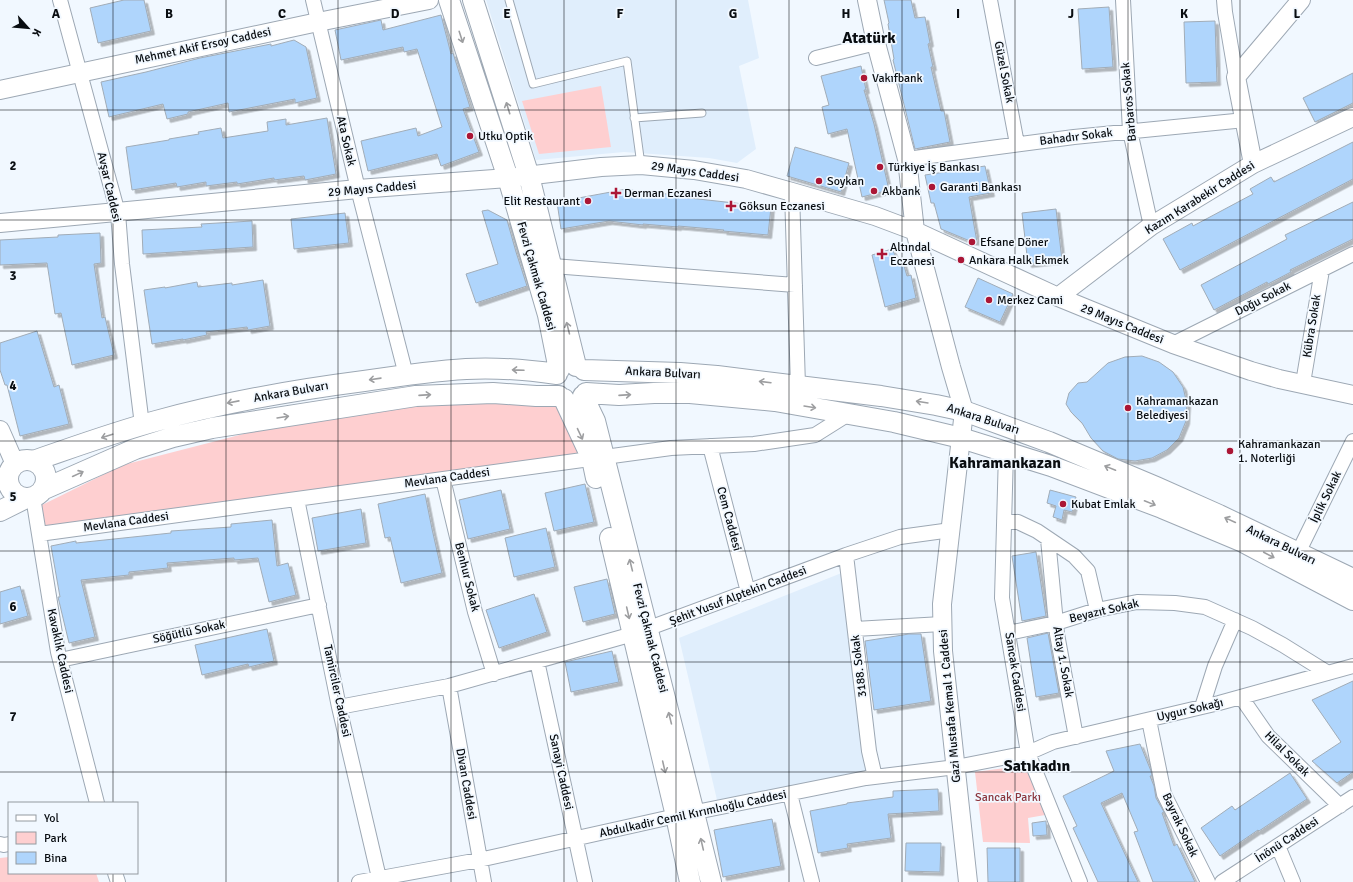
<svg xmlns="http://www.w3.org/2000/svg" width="1353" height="882" viewBox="0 0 1353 882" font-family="Signika,sans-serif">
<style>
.built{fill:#e0eefc}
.green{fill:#fecfd0}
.building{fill:#afd5fc;stroke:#a1acb7;filter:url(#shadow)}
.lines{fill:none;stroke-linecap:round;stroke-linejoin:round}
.service-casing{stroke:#9da8b4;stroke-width:9}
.minor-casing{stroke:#9da8b4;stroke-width:16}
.tertiary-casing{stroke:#9da8b4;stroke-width:20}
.secondary-casing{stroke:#9da8b4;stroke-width:22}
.service{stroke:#fff;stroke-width:7}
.minor{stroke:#fff;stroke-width:14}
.tertiary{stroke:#fff;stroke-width:18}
.secondary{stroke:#fff;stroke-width:20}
.oneway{stroke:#9d9ea0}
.grid{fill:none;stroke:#090d11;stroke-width:1;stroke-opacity:0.55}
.poi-dot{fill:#ab1635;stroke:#f1f8ff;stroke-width:1.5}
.labels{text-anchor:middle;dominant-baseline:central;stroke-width:3.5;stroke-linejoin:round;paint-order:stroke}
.street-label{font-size:12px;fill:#090d11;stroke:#f1f8ff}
.poi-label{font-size:12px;fill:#090d11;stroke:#f1f8ff;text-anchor:start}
.park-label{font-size:12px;fill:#8b363e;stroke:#f1f8ff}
.district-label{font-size:16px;font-weight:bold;fill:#090d11;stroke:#f1f8ff}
.grid-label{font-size:13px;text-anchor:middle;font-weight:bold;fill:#090d11;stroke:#f1f8ff;stroke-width:3.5;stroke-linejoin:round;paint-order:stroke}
</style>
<defs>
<filter id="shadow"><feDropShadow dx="3.5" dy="3.5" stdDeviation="0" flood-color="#0004"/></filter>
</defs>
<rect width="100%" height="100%" fill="#f1f8ff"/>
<path class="built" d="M486 0H748L759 58 739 66 756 149 737 163 709 158 624 152 536 160Z
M849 570 879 769 717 800 679 638Z"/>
<path class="green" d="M601 86 611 147 539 154 522 101Z
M559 402 584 455 39 534 42 505 123 465 259 430 429 404Z
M1027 765 1045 815 1028 818 1030 843 983 842 975 772Z
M9 857V873H96L99 882H0V858Z"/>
<path class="building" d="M124 0H144L151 31 98 43 90 8Z
M884 0H911L915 18 925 17 930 43 928 44 933 67H931L941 111H944L950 142 915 149 893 60 894 59 888 24 889 23Z
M1109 7 1113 67 1082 69 1078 9Z
M441 15 451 54 453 53 470 107 463 109 479 152 441 166 437 154 368 171 361 141 416 128 418 136 442 127 417 49 404 52 403 47 341 60 335 30 381 20 383 30Z
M1215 21 1217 82 1186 83 1184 22Z
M294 40 306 47 317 98 295 103V99L229 112 228 103 188 112V114L167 119 163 104 109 117 101 82 146 72 200 58 271 44V46Z
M861 66 866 90H864L874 124 889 190 862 197 847 129 828 134 822 107 829 105 821 76Z
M1353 73V103L1315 122 1303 98Z
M327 118 336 174 305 180 304 176 274 180V178L237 184V182L206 186V182L177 187 176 183 132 190 126 147 169 140V139L199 134 198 132 221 128 223 138 268 131 267 122 286 119V125Z
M1353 142V179L1180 270 1163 239 1192 223 1193 226 1253 194 1250 189 1271 177 1274 182Z
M795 147 849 163 841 192 787 176Z
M985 166 991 193 969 197 977 242 970 241 941 229 934 203H931L925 175Z
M627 189 654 195V193L681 195 680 197 771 207 768 235 723 231 724 230 678 226V227L643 224V225L609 221 561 229 557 202Z
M1353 202V239L1290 270 1291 272 1268 284 1267 282 1214 310 1201 285 1287 239 1285 235Z
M1056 209 1062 260 1028 264 1022 213Z
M488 210 507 220 516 252 527 286 476 303 466 274 498 264 482 211Z
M345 213 349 243 294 249 291 219Z
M252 221 253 247 143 254 142 230 202 227 201 224Z
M100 233 101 263 94 264 102 318 105 317 114 355 72 365 61 313 55 314 47 263 0 265V240L58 237V235Z
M892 249 897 259H902L907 276 911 275 916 298 885 307 872 255Z
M978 278 1013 294 1000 322 965 307Z
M263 280 270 326 248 330 247 327 206 332 207 335 183 340V339L152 344 144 290 165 287V288L197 282 198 287 232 283V285Z
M37 331 54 387 59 385 69 424 20 436 7 385H5L0 370V343Z
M1142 356 1159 362 1173 372 1183 387 1187 404 1186 421 1179 438 1167 450 1152 458 1135 461 1118 459 1103 451 1091 438 1082 423 1071 412 1066 404 1069 393 1078 383 1087 382 1108 363 1125 357Z
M585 484 594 522 554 531 545 493Z
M501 490 510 529 468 539 459 500Z
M1050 490 1076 497 1072 512 1064 510 1062 520 1053 517 1056 506 1047 503Z
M425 494 432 529 442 573 401 583 390 537 385 538 378 504Z
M361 509 366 543 318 551 312 518Z
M272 520 277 566 288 563 296 595 269 602 258 558 234 560V558L167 563 168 568 129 572V575L81 580 95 637 69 643 58 597H60L51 546 76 541V543L171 533V531L231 527V524Z
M546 528 555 567 514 577 505 538Z
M1036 552 1046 616 1022 621 1012 556Z
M607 579 615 614 583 622 574 587Z
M20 586 28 616 0 624V592Z
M534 594 547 632 499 648 486 610Z
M267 629 274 661 249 667 248 664 202 675 195 645Z
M1048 633 1059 693 1036 697 1027 638Z
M909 634H921L931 701 874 710 865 641Z
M612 651 619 682 571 692 565 662Z
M1353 681V772L1337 783 1312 761 1341 742 1312 700Z
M1140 744 1151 771 1152 776H1150L1154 786 1156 798 1164 812 1162 813 1174 846 1177 844 1195 882H1153L1134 832 1138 831 1122 793 1101 803 1138 882H1098L1073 828 1077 826 1063 796 1114 771 1106 751Z
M1290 773 1307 799 1259 831 1258 830 1220 856 1201 828 1232 806 1235 810Z
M938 789 939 811 888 814 891 838 847 844 848 848 818 853 810 811 847 804V803L893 797V791Z
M772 819 781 866 723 877 714 830Z
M1046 821 1047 835 1033 836 1032 823Z
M906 843H941L940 872 905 871Z
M987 848H1020V882H988Z"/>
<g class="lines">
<defs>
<path id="service" d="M509 0 533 84 627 61 641 165
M634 118 702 113"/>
<path id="minor" d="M60 0 118 213 122 264 142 425
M313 0 358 189 406 375
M990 0 1017 144
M1123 0 1130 131 1151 226
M1224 0 1225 12 1236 77
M816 58 876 43
M907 159 1074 137 1245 120
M792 192 798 386
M553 266 795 285
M1173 344 1353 254
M1303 383 1322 270
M710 446 748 592
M1006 452 1002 598 1028 753 1080 882
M443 479 475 612 494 674
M33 497 58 652 97 803
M297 499 339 707 380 882
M1004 521 1018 522 1037 531 1074 556 1088 571 1097 610
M39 534 671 448 754 444 815 435 850 413
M1048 539 1057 634 1076 737
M1298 553 1353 441
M846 555 869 751 875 777
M855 629 942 624
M1008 633 1056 623 1097 610 1137 602 1175 603 1205 607 1252 628 1283 645 1328 673
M60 660 319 605
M537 661 585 882
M449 686 484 882
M1241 697 1268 736 1340 806
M339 707 449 686 633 634 846 555 900 537 951 530
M1202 707 1215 666 1235 620
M1149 720 1164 794 1208 882
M790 794 812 882
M0 844 4 845 9 844
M1278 846 1293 882
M115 873 118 882
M359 882 479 860 676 816 866 778 956 767 1028 753 1053 742 1219 703 1353 666
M1222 882 1353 797"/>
<path id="tertiary" d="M867 0 876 43 907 159 915 231 951 367 964 411 942 604 943 651 968 882
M0 90 318 22 429 0
M1253 164 1236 77 1301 0
M0 223 358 189 508 178 601 167 641 165 694 170 746 179 792 192 875 216 915 231 1058 297 1173 344 1251 371 1279 379 1353 395
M1058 297 1151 226 1253 164 1353 117
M0 430 15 464"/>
<path id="secondary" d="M449 0 508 178 548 315 559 370
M473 0 529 176 576 366
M584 370 680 373 717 376 881 396 936 405 964 411 1049 442 1156 487 1219 515 1353 579
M586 393 619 395 654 393H690L775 401 894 422 961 438 1051 466 1162 508 1241 541 1353 600
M583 396 595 421 694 813 711 882
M564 399 592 459 596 478
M8 479a19 19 0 1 1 38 0a19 19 0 1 1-38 0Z
M33 461C74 447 115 432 156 421 225 402 294 390 364 381 398 376 432 371 466 369 496 367 528 370 557 374
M42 490 135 449 173 437 212 428 416 396 493 393 536 396H559
M0 511 26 498
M610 538 676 816 690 882"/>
</defs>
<use href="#service" class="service-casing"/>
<use href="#minor" class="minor-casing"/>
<use href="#tertiary" class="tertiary-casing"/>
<use href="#secondary" class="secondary-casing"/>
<use href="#service" class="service"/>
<use href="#minor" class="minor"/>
<use href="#tertiary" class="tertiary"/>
<use href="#secondary" class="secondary"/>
</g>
<defs><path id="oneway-shaft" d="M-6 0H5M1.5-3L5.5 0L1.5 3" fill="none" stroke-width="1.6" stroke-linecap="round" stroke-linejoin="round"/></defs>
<g class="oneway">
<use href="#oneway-shaft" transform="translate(461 37) rotate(72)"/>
<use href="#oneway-shaft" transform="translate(508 108) rotate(-107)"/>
<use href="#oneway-shaft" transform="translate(568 328) rotate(-104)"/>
<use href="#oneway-shaft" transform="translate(518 370) rotate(-178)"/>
<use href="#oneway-shaft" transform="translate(375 379) rotate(172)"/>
<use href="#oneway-shaft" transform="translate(765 382) rotate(-173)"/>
<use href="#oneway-shaft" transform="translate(425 395) rotate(-4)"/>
<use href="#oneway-shaft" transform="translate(625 395) rotate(-4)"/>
<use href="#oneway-shaft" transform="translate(233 402) rotate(169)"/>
<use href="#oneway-shaft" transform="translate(922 402) rotate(-171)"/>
<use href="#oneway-shaft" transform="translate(810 407) rotate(9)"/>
<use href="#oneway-shaft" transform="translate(283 417) rotate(-9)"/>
<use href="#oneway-shaft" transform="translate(580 434) rotate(65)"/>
<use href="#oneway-shaft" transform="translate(107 436) rotate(162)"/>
<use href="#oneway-shaft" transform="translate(1110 468) rotate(-158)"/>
<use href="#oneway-shaft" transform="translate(78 474) rotate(-25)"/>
<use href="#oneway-shaft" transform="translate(1150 503) rotate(22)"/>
<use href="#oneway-shaft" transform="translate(1230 520) rotate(-155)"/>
<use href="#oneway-shaft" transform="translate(1269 555) rotate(27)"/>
<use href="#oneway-shaft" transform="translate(631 565) rotate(-104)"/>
<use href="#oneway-shaft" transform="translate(628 613) rotate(77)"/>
<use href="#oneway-shaft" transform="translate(670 718) rotate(-104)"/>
<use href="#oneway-shaft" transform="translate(664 767) rotate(77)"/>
<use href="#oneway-shaft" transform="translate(702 844) rotate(-103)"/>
</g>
<path class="grid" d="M113 0V803M226 0V882M338 0V882M451 0V882M564 0V882M676 0V882M789 0V882M902 0V882M1015 0V882M1128 0V882M1240 0V882M0 110H1353M0 220H1353M0 331H1353M0 441H1353M0 551H1353M0 662H1353M0 772H1353M113 873V882"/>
<g class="poi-dot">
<circle cx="864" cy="78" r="4"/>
<circle cx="470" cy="136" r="4"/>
<circle cx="880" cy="167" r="4"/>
<circle cx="819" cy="181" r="4"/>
<circle cx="932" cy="187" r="4"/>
<circle cx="874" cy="191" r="4"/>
<path d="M614 187h4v4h4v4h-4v4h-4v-4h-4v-4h4z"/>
<circle cx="588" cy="201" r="4"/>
<path d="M729 200h4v4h4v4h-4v4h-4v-4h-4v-4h4z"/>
<circle cx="972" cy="242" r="4"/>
<path d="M880 248h4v4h4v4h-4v4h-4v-4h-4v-4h4z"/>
<circle cx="961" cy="260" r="4"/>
<circle cx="989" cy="300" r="4"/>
<circle cx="1128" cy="408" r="4"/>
<circle cx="1230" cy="451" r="4"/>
<circle cx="1063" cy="504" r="4"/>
</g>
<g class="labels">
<g class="street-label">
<text transform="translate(203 46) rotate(-12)">Mehmet Akif Ersoy Caddesi</text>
<text transform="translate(1004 72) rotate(79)">Güzel Sokak</text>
<text transform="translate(1129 102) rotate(-95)">Barbaros Sokak</text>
<text transform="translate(1076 137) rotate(-7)">Bahadır Sokak</text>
<text transform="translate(346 141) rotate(77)">Ata Sokak</text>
<text transform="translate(695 172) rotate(8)">29 Mayıs Caddesi</text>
<text transform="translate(109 187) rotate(77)">Avşar Caddesi</text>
<text transform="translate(372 189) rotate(-5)">29 Mayıs Caddesi</text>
<text transform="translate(1200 198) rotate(-32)">Kazım Karabekir Caddesi</text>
<text transform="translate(536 276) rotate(74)">Fevzi Çakmak Caddesi</text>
<text transform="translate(1263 299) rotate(-27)">Doğu Sokak</text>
<text transform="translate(1122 324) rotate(22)">29 Mayıs Caddesi</text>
<text transform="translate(1312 326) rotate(-81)">Kübra Sokak</text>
<text transform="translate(663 373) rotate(3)">Ankara Bulvarı</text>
<text transform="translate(291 392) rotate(-10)">Ankara Bulvarı</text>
<text transform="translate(983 419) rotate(18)">Ankara Bulvarı</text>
<text transform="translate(447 478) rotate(-8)">Mevlana Caddesi</text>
<text transform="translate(1326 497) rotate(-64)">İplik Sokak</text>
<text transform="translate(729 519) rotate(75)">Cem Caddesi</text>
<text transform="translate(126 522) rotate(-8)">Mevlana Caddesi</text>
<text transform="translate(1281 545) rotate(26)">Ankara Bulvarı</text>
<text transform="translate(467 577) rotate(76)">Benhur Sokak</text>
<text transform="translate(738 596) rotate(-21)">Şehit Yusuf Alptekin Caddesi</text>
<text transform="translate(1104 611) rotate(-13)">Beyazıt Sokak</text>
<text transform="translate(189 632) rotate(-12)">Söğütlü Sokak</text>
<text transform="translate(650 638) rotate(76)">Fevzi Çakmak Caddesi</text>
<text transform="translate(60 651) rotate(78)">Kavaklık Caddesi</text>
<text transform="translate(1063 662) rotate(80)">Altay 1. Sokak</text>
<text transform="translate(859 666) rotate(-97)">3188. Sokak</text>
<text transform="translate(1015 672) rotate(81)">Sancak Caddesi</text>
<text transform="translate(337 691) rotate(78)">Tamirciler Caddesi</text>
<text transform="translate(950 706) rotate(-95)">Gazi Mustafa Kemal 1 Caddesi</text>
<text transform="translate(1190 710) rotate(-13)">Uygur Sokağı</text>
<text transform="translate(1287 754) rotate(45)">Hilal Sokak</text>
<text transform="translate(561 772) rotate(78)">Sanayi Caddesi</text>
<text transform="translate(466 784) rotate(80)">Divan Caddesi</text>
<text transform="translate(693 814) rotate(-12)">Abdulkadir Cemil Kırımlıoğlu Caddesi</text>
<text transform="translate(1180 825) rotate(65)">Bayrak Sokak</text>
<text transform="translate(1287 840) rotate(-33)">İnönü Caddesi</text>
</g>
<g class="poi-label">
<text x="872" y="78">Vakıfbank</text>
<text x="478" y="136">Utku Optik</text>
<text x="888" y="167">Türkiye İş Bankası</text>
<text x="827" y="181">Soykan</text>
<text x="940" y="187">Garanti Bankası</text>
<text x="882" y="191">Akbank</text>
<text x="624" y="193">Derman Eczanesi</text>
<text x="580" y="201" text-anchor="end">Elit Restaurant</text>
<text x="739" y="206">Göksun Eczanesi</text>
<text x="980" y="242">Efsane Döner</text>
<text x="890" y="247">Altındal<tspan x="890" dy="14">Eczanesi</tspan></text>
<text x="969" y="260">Ankara Halk Ekmek</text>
<text x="997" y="300">Merkez Cami</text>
<text x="1136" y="401">Kahramankazan<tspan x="1136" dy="14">Belediyesi</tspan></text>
<text x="1238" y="444">Kahramankazan<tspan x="1238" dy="14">1. Noterliği</tspan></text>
<text x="1071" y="504">Kubat Emlak</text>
</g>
<g class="park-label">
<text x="1008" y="797">Sancak Parkı</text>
</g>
<g class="district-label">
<text x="869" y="38">Atatürk</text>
<text x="1005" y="463">Kahramankazan</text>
<text x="1037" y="766">Satıkadın</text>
</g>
</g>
<g class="grid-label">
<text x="56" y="18">A</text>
<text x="169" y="18">B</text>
<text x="282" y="18">C</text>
<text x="395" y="18">D</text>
<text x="507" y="18">E</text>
<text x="620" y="18">F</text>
<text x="733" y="18">G</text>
<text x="846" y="18">H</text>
<text x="958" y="18">I</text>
<text x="1071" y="18">J</text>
<text x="1184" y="18">K</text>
<text x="1297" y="18">L</text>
<text x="13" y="170">2</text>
<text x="13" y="280">3</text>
<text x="13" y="390">4</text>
<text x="13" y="501">5</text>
<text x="13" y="611">6</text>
<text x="13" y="721">7</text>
</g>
<rect x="8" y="802" width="130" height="72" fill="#f1f8ff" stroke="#949aa0"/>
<rect x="16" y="815" width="20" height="6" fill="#ffffff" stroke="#949aa0"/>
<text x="44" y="822" font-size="12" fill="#090d11">Yol</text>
<rect x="16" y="832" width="20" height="12" fill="#fecfd0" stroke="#949aa0"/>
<text x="44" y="842" font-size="12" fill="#090d11">Park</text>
<rect x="16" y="852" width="20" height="12" fill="#afd5fc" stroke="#949aa0"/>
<text x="44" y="862" font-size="12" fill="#090d11">Bina</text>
<g transform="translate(28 28) rotate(117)" stroke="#f1f8ff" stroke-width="3" paint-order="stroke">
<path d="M0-3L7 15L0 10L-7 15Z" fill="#090d11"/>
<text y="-6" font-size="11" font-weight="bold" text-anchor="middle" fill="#090d11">K</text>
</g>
</svg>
